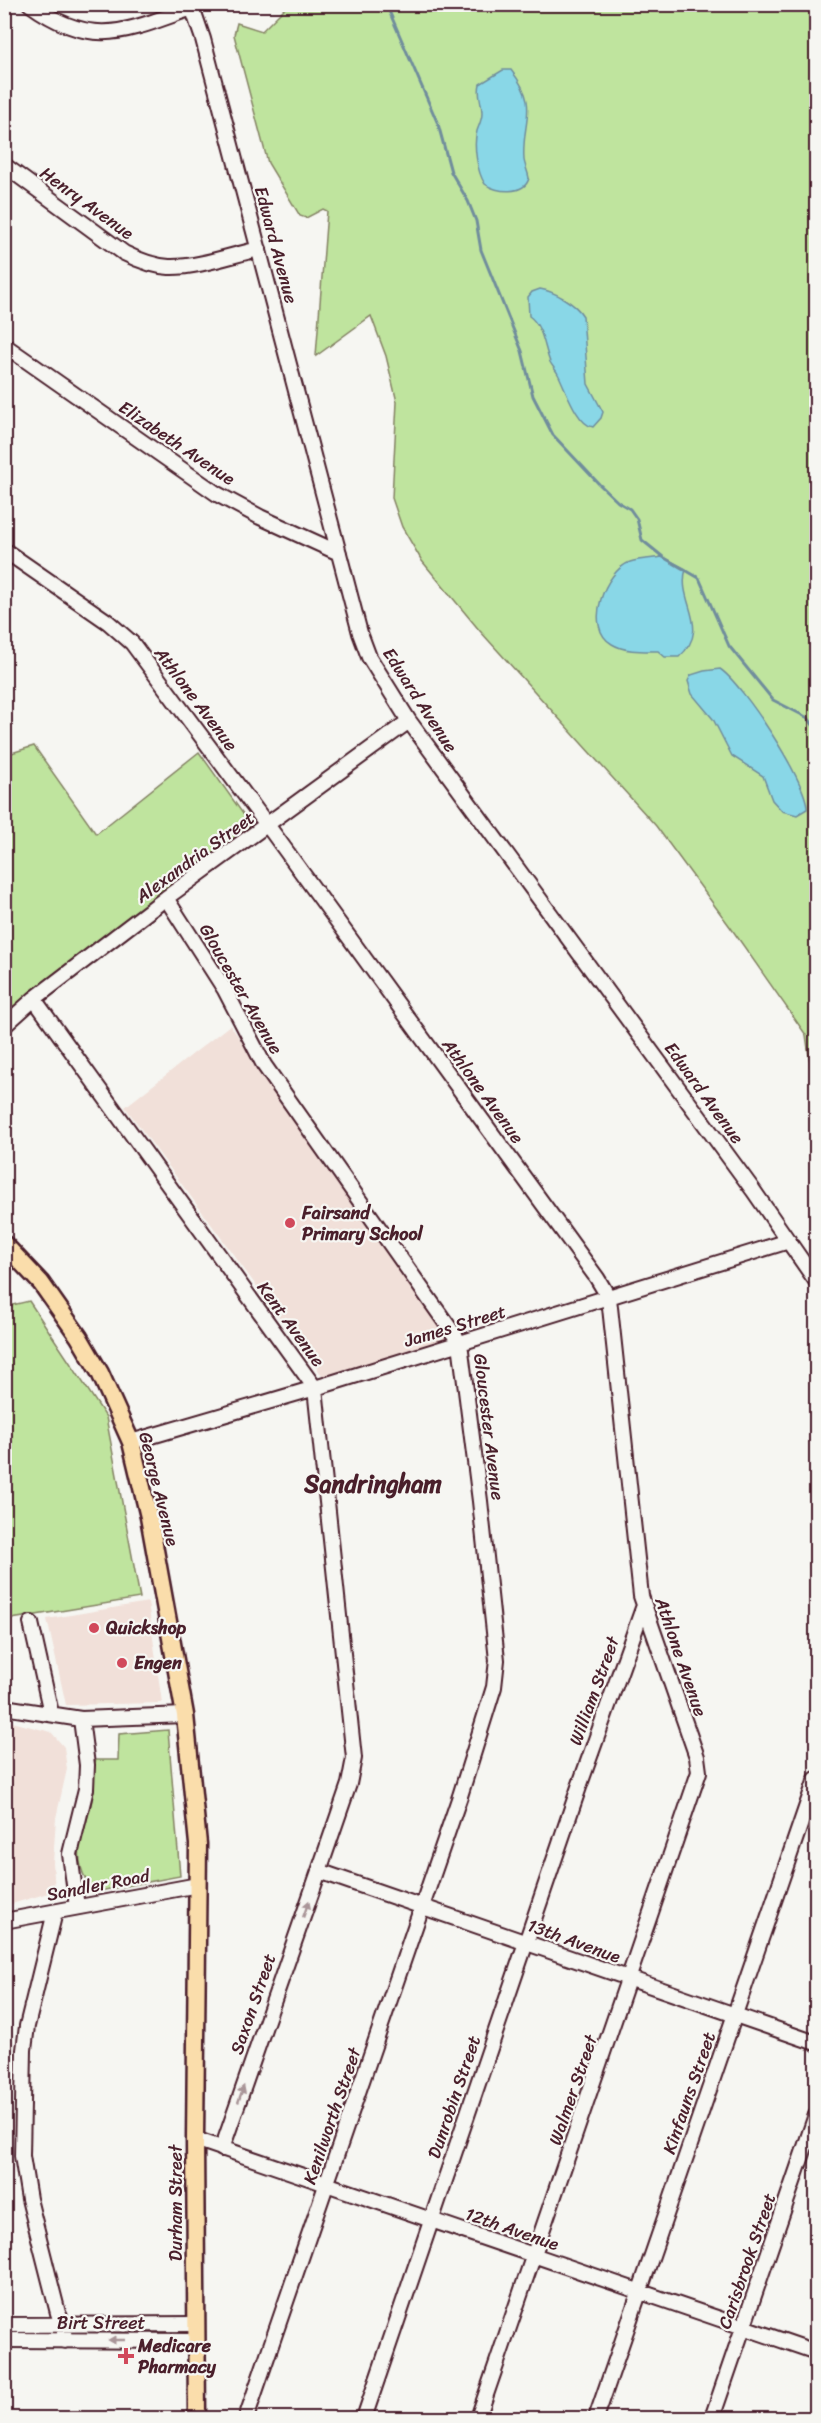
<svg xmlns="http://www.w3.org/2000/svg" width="821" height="2423" viewBox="0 0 821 2423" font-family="Sriracha,sans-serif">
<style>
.built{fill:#f1e0d9}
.green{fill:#bfe49e;stroke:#848264;stroke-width:1.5}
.water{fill:#89d7e7;stroke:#708d9c;stroke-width:1.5}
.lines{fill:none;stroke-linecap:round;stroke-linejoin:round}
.stream{stroke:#708d9c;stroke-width:3}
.minor-casing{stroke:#4a1f2b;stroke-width:18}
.major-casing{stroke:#4a1f2b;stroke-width:21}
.minor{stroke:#f6f6f2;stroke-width:14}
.major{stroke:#faddab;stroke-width:16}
.oneway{fill:#a99598}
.poi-dot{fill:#d1495b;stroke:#f6f6f2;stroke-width:2}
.labels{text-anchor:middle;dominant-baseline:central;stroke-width:4.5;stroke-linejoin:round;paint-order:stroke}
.street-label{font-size:18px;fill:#4a1f2b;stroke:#f6f6f2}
.poi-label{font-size:18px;font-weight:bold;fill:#4a1f2b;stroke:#f6f6f2;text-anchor:start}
.district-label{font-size:24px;font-weight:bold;fill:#4a1f2b;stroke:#f6f6f2}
</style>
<rect width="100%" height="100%" fill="#f6f6f2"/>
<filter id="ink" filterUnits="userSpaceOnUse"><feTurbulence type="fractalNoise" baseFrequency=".0167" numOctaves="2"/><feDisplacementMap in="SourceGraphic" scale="12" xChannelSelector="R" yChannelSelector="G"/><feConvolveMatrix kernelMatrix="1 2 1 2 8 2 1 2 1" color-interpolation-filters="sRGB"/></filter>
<g filter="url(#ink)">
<path class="built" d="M230 1025 452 1339 324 1378 125 1107Z
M148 1602 162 1703 66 1705 47 1619Z
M4 1720 51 1732 64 1747 67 1769 56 1818 53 1863 55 1891 5 1906Z"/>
<path class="green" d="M288 5H816V1105L806 1035 731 928 656 826 480 631 422 561 402 527 392 498 397 402 386 356 371 316 316 356 327 211 323 209 306 218 300 216 268 163 234 35 237 23 262 31Z
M34 746 96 834 199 752 251 825 5 1014V755Z
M29 1301 106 1417 140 1598 5 1620 4 1307Z
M168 1730 180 1876 94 1892C88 1888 89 1886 86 1880 69 1847 90 1826 93 1793 94 1782 90 1770 96 1760H118L119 1734Z"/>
<path class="water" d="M503 70H511C541 108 521 120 524 160 525 166 528 172 529 178 525 195 496 193 485 184 477 172 473 145 477 131 479 125 482 120 482 113 482 102 477 95 480 84Z
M540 289C554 291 576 304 583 316L588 384 603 412 601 418 593 427C577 425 565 387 558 374 556 370 552 366 550 362 544 347 543 326 529 316L528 297 532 292Z
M663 557 686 569C676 602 713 627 679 657H665L658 651C643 651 625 652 612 644 583 627 605 571 630 562 640 558 652 559 663 557Z
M720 669C742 683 808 783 807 809L797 815 782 811 772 800 763 776 732 756 713 719 692 694 688 681 691 675 704 671Z"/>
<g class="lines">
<path class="stream" d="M386 4 438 124 451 172 468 201 476 221 481 250 522 351 533 396 553 435 599 484 618 502 630 509 637 519 642 540 663 557 699 578 729 646 773 700 808 718 816 729"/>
<defs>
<path id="minor" d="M30 4C93 50 126 31 192 8
M191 4 203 39 360 633 369 657 409 721 753 1190 816 1281
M4 165 124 253C138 260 153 266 169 267 196 268 232 255 259 249
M4 345 217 494 260 517 339 553
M4 550 108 622 132 643 268 826 597 1278 609 1298 641 1596 697 1757 699 1772 478 2418
M166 898 225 990 264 1065 460 1343 480 1501 497 1660 494 1687 460 1796 246 2418
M34 999 315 1388 354 1758 349 1784 319 1871 222 2149
M4 1026 34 999 166 898 409 721
M131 1442 315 1388 789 1241
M31 1623 51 1713
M4 1707 81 1719 185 1715
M319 1871 816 2043
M77 1907 70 1854 86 1789 87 1765 81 1719
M55 1912 27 2026 24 2050 22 2156 29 2199 58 2313 63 2323 65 2341
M4 1921 198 1885
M195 2139 816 2352
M4 2325 196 2324
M4 2340 197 2341
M364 2418 579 1787 643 1608
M596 2418 816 1779
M712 2418 816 2115"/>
<path id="major" d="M4 1244 41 1283 79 1337 100 1373 131 1442 149 1517 185 1715 198 1844 195 2139 197 2418"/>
</defs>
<use href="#minor" class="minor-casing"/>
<use href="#major" class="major-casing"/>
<use href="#minor" class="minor"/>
<use href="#major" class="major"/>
</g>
<defs><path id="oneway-solid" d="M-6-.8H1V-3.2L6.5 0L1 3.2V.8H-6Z" transform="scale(1.5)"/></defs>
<g class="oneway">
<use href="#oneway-solid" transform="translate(306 1909) rotate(-71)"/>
<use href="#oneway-solid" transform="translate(241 2094) rotate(-71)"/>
<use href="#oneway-solid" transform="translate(117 2340) rotate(-180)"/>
</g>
</g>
<g class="poi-dot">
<circle cx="290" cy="1223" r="6"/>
<circle cx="94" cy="1628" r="6"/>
<circle cx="122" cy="1663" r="6"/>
<path d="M123 2347h6v6h6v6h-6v6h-6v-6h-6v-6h6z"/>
</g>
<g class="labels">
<g class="street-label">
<text transform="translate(87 203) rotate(36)">Henry Avenue</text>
<text transform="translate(276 245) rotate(75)">Edward Avenue</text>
<text transform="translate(177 443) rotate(34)">Elizabeth Avenue</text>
<text transform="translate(196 699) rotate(53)">Athlone Avenue</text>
<text transform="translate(420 700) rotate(57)">Edward Avenue</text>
<text transform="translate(195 857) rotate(-36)">Alexandria Street</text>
<text transform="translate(241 989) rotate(60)">Gloucester Avenue</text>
<text transform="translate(483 1091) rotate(54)">Athlone Avenue</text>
<text transform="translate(704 1093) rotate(54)">Edward Avenue</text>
<text transform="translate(291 1324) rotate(54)">Kent Avenue</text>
<text transform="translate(455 1326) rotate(-17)">James Street</text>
<text transform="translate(489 1427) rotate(83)">Gloucester Avenue</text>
<text transform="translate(159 1489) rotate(76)">George Avenue</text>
<text transform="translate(681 1657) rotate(71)">Athlone Avenue</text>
<text transform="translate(594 1691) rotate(-70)">William Street</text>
<text transform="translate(98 1885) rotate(-11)">Sandler Road</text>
<text transform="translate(574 1941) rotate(20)">13th Avenue</text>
<text transform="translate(253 2004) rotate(-71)">Saxon Street</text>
<text transform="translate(573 2090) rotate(-71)">Walmer Street</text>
<text transform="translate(689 2093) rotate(-71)">Kinfauns Street</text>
<text transform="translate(454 2097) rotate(-71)">Dunrobin Street</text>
<text transform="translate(332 2116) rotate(-71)">Kenilworth Street</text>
<text transform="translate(176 2203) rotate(-90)">Durham Street</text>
<text transform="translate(512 2229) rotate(19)">12th Avenue</text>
<text transform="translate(747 2261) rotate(-71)">Carisbrook Street</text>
<text x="101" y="2323">Birt Street</text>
</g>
<g class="poi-label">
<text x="302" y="1213">Fairsand<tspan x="302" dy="21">Primary School</tspan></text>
<text x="106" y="1628">Quickshop</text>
<text x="134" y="1663">Engen</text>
<text x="138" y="2346">Medicare<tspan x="138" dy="21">Pharmacy</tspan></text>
</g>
<g class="district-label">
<text x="373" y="1484">Sandringham</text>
</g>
</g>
<rect width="821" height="2423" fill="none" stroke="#f6f6f2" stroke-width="24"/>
<rect x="12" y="12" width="797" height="2399" fill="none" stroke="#4a1f2b" stroke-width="2" filter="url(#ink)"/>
</svg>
